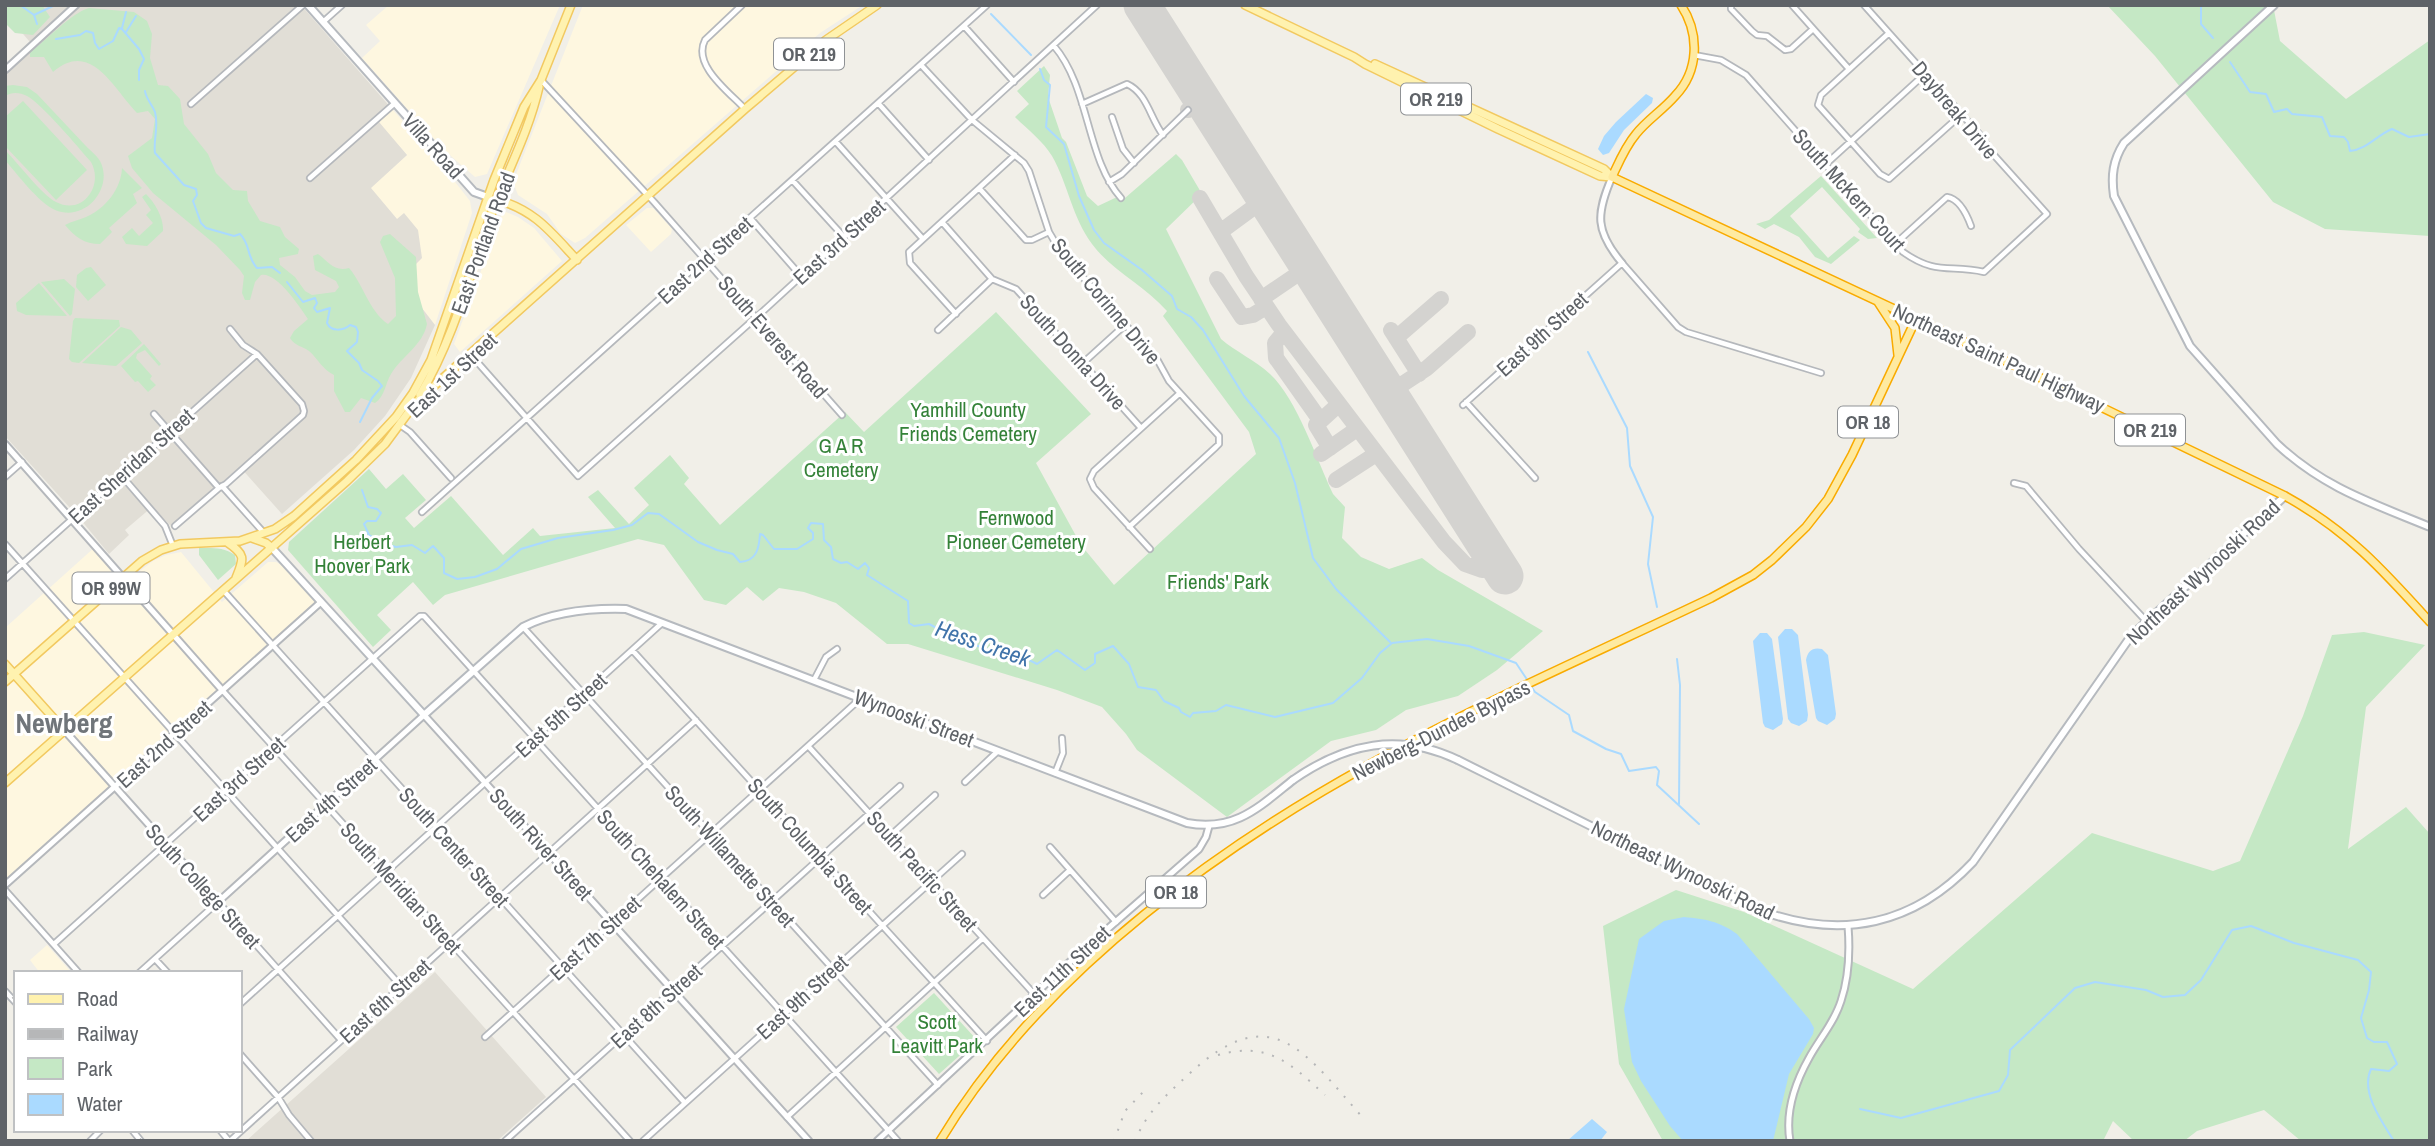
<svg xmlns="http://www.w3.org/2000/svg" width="2435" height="1146" viewBox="0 0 2435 1146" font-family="'Archivo Narrow',sans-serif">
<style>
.commercial{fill:#fef7e0}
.education{fill:#e1ded6}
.green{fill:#c5e8c5}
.water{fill:#aadaff}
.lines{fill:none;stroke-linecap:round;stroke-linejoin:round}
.stream{stroke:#aadaff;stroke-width:2}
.taxiway{stroke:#d4d3d0;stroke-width:16}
.runway{stroke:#d4d3d0;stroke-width:37}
.minor-casing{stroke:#b5b8bc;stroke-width:8}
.tertiary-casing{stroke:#b5b8bc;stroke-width:9}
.secondary-casing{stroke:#b6babf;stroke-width:10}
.primary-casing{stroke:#f2c960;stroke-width:10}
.trunk-casing{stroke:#f9ab00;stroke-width:10}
.minor{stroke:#fff;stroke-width:4.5}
.tertiary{stroke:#fff;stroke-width:5}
.secondary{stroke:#fff;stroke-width:6}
.primary{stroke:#fff2af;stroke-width:7}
.trunk{stroke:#feeaa1;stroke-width:7}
.rail{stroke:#b6b7b8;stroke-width:2;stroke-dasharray:2 9;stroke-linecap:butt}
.secondary-bridge-casing{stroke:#b6babf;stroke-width:10;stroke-linecap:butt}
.secondary-bridge{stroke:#fff;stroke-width:6}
.labels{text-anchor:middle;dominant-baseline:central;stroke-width:6;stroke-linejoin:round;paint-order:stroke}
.shield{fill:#fff;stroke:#8f9295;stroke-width:2}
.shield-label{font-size:19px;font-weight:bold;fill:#5f6368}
.street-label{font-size:21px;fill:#5f6368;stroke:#fff}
.park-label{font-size:21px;fill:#348238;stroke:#fff}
.water-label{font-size:23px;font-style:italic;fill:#4174aa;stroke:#fff}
.district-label{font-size:28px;font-weight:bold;fill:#70757a;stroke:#fff}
</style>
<rect width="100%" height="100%" fill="#f1efe8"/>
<path class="commercial" d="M389 5H560L487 174 475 177 443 149 362 58 380 41 366 25Z
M583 5H863L820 33 585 238 575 243 561 234 547 214 518 195 513 182Z
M392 109 441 164 470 201 472 213 435 325 418 303 397 219 370 188 407 155 378 122Z
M647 208H653L672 229 671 234 651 252 626 225Z
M506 212 518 217 534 228 562 261 460 352 454 344 502 214Z
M95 547 116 571 132 577 153 561 166 555 181 552 222 602 268 562H276L295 573 321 602 5 881V628Z
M47 945 72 973H40L30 960Z"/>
<path class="education" d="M10 5H301L392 109 379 122 407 155 371 188 397 219 404 213 418 230 422 258 411 269 418 303 435 325 411 378 385 416 354 450 282 514 240 467 171 526 152 507 125 530 129 535 109 554 81 520 5 436V75L35 48 12 21Z
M435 972 546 1097 497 1141H246Z"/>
<path class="green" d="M5 5H42L50 17 33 35 15 33 5 23Z
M2107 5H2273L2280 41 2346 99 2430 40V236L2325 229 2273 202 2155 56Z
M89 8 134 12 147 21 152 34 150 58 158 85 168 86 180 99 184 124 208 154 216 173 233 190 247 191 248 201 260 221 280 227 285 237 299 249 298 254 279 258 280 265 295 277 305 291 312 295 335 292 339 287 336 281 315 270 313 256 318 254C329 262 334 272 349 268 363 284 369 311 388 324L396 316 395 278 380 242 383 236 390 234 416 257 418 292 427 324C423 345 402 356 391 374 385 384 385 396 375 403L361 398 350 412H345L334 391V375C323 370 318 359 309 351 302 346 295 346 290 338L294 331 308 319C299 306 277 272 261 275L255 282 250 300H245L242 293 244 276 240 270 216 245 153 193 132 168 128 156 152 138 155 119 148 111 137 113C113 88 91 39 53 72L44 57H30V52C47 40 71 13 89 8Z
M1044 66 1050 75 1048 97 1062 138 1066 142 1087 196 1098 206 1115 198H1125L1176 154 1182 160 1202 194 1166 229 1221 339C1236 352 1255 360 1270 374 1297 399 1317 460 1333 494L1345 507 1342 538 1361 557 1389 569 1422 558 1438 570 1543 631 1497 670 1458 696 1406 710 1376 730 1331 741 1227 817 1137 750 1126 734 1102 707 1057 690 908 644H887L836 603 804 592 779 588 763 601 747 587 726 605 704 600 664 545 638 539 445 595 433 605 413 582 377 615 391 630 373 647 288 550 289 542 369 469 386 489 403 474 426 500 405 518 414 528 451 496 503 555 533 528 540 536 615 528 588 497 598 490 629 524 649 505 634 488 670 455 689 478 684 484 720 525 845 412 864 432 996 312 1091 414 1036 463 1081 545 1114 585 1256 454 1249 432 1163 316 1167 311C1144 285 1112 271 1092 244 1072 217 1068 184 1052 156 1043 141 1027 129 1015 117L1029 104 1017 91Z
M13 85 27 87 37 94C53 111 69 128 85 145 90 150 97 156 100 161 114 187 86 223 55 210 38 202 18 175 5 160V150C18 163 42 195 56 202 83 216 104 185 91 162 78 147 41 103 27 96 19 92 12 92 5 96V86Z
M23 101 87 170 56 200 5 146V117Z
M122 168 142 188 133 194 137 203 109 228 112 232 100 244C84 244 75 237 65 225 72 221 79 220 86 217 106 208 121 189 122 168Z
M1821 176 1877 238 1868 239 1858 232 1860 229 1822 187 1790 216 1828 258 1854 236 1860 240 1831 264 1815 257 1799 237 1774 224 1765 229 1756 224 1769 220Z
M146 194C155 203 164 218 163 231L147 246 126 244 122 237 132 228 139 236 153 223 146 215 151 210 142 197Z
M91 267 106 285 88 301 76 287 77 275 86 268Z
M64 279 75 289 72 314 70 316 41 282Z
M39 283 67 316 26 315 17 311 16 303Z
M75 318 119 320 120 326 79 363 72 362 69 359 73 321Z
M121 327 131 330 142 343 116 366 82 363Z
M144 344 161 364 159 366 145 350 137 354 136 358 152 376 150 379 156 385 148 392 138 381 135 382 121 366Z
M199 548C212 548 224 547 235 555L236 564 218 580 199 555Z
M2364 632 2425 645 2366 707 2348 849 2406 807 2430 834V1141H2301L2264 1110 2197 1131 2184 1141H2134L2113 1121 2103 1141H1663L1619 1064 1603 926 1676 890 1744 912 1913 989 2092 833 2213 871 2240 861 2303 716 2332 635Z
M934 993 977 1040 939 1074 896 1027Z"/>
<path class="water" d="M1646 94 1653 98 1652 103 1624 130 1609 153 1603 155 1598 149 1604 136 1616 122Z
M1785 629H1792L1798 635 1808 715 1807 721 1799 726 1791 723 1788 719 1778 637Z
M1760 633H1767L1772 639 1783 719 1782 724 1773 730 1765 727 1763 723 1753 641Z
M1822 649 1828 655 1836 714 1835 719 1827 725 1818 721 1816 718 1806 660C1808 651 1812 647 1822 649Z
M1684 917C1705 919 1719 921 1737 934L1809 1019 1814 1028 1813 1034 1789 1074 1773 1141H1683L1670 1126 1641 1081 1632 1062 1624 1009 1639 939 1664 921Z
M1592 1119 1607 1132 1600 1141H1567Z"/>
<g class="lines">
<path class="stream" d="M20 5 34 15 37 24
M2201 5V24L2213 38
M991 14 1031 55
M34 15 55 5
M122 28 126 12
M126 32 136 16
M56 39 80 35 86 31 93 33 95 43 99 49 113 41 119 28 122 29 139 49 144 59 139 70V80
M2230 62 2250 92 2266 94 2274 112 2287 109 2292 114 2322 117 2330 136 2344 137 2348 142 2350 151C2366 150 2377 135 2392 129L2409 137 2430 134
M1040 69 1044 80 1050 85 1046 127 1064 144 1079 196 1094 230 1104 243 1142 270 1172 296 1177 309 1191 317 1203 330 1244 396 1279 438 1295 483 1313 558 1336 589 1390 642
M145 91C146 99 152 104 155 112 159 126 153 141 155 153L184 185 196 189 197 195 193 201 201 223 206 228 234 236 240 234C251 245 246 256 257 268L272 267 280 273
M287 282 303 302 315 298 317 303 314 308 317 312 330 308 327 323C331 332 343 331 350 325L356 327 358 332 357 342 347 351 359 363 362 370 378 381 382 386 372 398 360 422
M1588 352 1627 428 1630 466 1653 517 1648 564 1657 607
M362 490 368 507 377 509 381 513 376 521H367L364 524 369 535 385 544 396 547 412 545 425 553 433 546 444 558V573L457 579 475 577 497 569 521 549 558 538 613 530 632 525 648 513 659 514 698 542 717 550 733 554 740 562C757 561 759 548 760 534L763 535 774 549H797L813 539V533L808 528 811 523 823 524 824 540 831 547 833 559 841 563 847 562 858 569 865 563 869 568 867 575 908 601 909 623 914 626 929 624 960 640 990 650 1013 652 1037 664 1057 650 1085 670 1095 663V654L1113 646 1129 664 1138 687 1156 690 1164 701 1179 708 1181 712 1190 717 1193 713 1216 711 1226 705 1275 717 1333 703 1362 678 1380 653 1392 643 1427 639 1469 646 1516 663 1528 681
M1677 659 1680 685 1679 804
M1531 686 1535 692 1569 715 1573 731 1606 749 1621 754 1629 771 1656 767 1659 771 1657 785 1699 824
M1860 1109 1901 1118 1999 1091 2008 1075 2010 1050 2075 988 2095 982 2146 990 2163 997 2185 995 2201 980 2232 930 2251 926 2294 943 2358 960 2371 972 2369 990 2361 1018 2367 1038 2374 1042H2387L2397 1064 2389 1071 2371 1069C2360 1092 2382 1122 2394 1141"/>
<path class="taxiway" d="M1150 19 1156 5
M1188 110 1202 100
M1200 198 1246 276 1279 325 1444 542 1465 564 1482 570 1492 566 1493 556
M1220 232 1265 199
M1217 279 1242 317 1253 315 1266 307
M1261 299 1308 267
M1391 330 1419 374
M1284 332 1275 343 1276 358 1320 420
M1396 338 1441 299
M1389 393 1427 368 1468 332
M1330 448 1316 425 1338 405
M1321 454 1357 429
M1336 480 1376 454"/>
<path class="runway" d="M1142 5 1505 576"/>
<defs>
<path id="minor" d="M742 5 705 40C692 65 729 92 745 109
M1731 5V9L1752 31 1757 35 1767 36 1785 50 1791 49 1813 29
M1792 5 1849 69
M323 22 342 5
M964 26 1014 82
M1889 33 1821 95 1818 105 1880 174 1889 179 1962 114
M1054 46C1090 88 1086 159 1121 198
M1694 55 1721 60 1746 75 1903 252C1937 276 1950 264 1984 272L2047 214 1993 154 1981 136 1864 5
M921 65 972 120 1024 163 1029 171 1049 232 1062 254 1158 361 1169 381 1219 436V444L1216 447 1129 527
M541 80 654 202 842 415
M878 103 929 160
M191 104 303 5
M1082 104 1127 84C1147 93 1150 118 1163 135
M1112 117 1123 149 1134 163
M836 142 923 239
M1826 164 1926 73
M310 178 395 103
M793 181 844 237
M1109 182 1122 174 1188 110
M979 188 1026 240H1032L1049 232
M751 219 801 276
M942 222 992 279 1016 289 1141 428
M1895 244 1947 197C1960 199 1967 215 1971 226
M956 314 910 263 909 252 1015 155
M938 330 992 279
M471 355 578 476 761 313 1097 5
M1083 363 1125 325
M1466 402 1535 478
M1463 405 1622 263 1678 327 1686 332 1821 373
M154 414 219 488
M400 425 410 432 451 478
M121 475 165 526 173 546
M5 477 22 462
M2014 483 2026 486 2079 549 2147 622
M222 486 264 533
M422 512 987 5
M175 526 219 488 226 484 303 415 304 411 302 404 257 354 243 345 230 329
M5 544 401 986
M1150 549 1094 488 1090 479 1094 471 1180 393
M5 579 257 354
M223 590 685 1103
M523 627 938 1085
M633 651 987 1041
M814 680 826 657 837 649
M223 691 630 1141
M808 746 1035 995
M1055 773 1063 753 1062 738
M965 782 998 751
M890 836 935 795
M1050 847 1116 922
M5 890 79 973
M1043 895 1070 870
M54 944 420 616H424L898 1141
M155 959 168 973
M139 973 218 902 341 1040
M5 991 16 1003
M240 1004 662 623
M485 1037 860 699
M240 1054 278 1097 289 1115 311 1141
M787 1117 983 938
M132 1130 141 1141
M220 1130 229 1141
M90 1141 101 1130
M230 1141 696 720
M505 1141 900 786
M643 1141 962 854"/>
<path id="tertiary" d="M5 70 76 5
M1612 177C1596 214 1595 231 1622 263
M5 444 223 691
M65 731 218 902 424 715 809 1141
M5 885 321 602
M877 1141 1064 967 1199 849 1206 837 1209 826
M1790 1141C1785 1112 1795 1083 1809 1058 1820 1038 1834 1023 1841 1001 1849 977 1850 951 1848 926"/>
<path id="secondary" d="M308 5 474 192 488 197
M2274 5 2124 143C2113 160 2111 176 2114 196L2190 346 2277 444C2324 488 2372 503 2430 527
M272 548 424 715 523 627C553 612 593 608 626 609L1187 823C1235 832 1259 807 1293 780
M1458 760 1762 911C1842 940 1914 925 1973 862L2131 636 2285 496"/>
<path id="primary" d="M1245 5 1354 57 1365 64 1498 129 1600 176 1612 177
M1375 64 1604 169 1612 177
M495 199C535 210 550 231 577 260
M420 395C454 338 470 274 492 212 508 170 529 131 539 87
M252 538 266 543 272 548
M227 542C246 555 244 558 236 578
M5 664 65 731
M5 682 142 561 161 550 180 544 240 541 275 529 294 516 356 460 396 417 413 393 431 360 494 180 524 107 541 80 571 5
M5 783 347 481 385 444 416 402 745 109 826 40 877 5"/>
<path id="trunk" d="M1681 5C1700 34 1699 71 1675 96 1663 110 1647 120 1636 134 1625 147 1619 162 1612 177L2016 366 2285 496C2347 530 2383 570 2430 622
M1878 302 1895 328 1898 355
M940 1141C1042 971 1229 838 1402 747 1503 693 1608 647 1711 598L1753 575 1772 560 1806 527 1828 499 1852 455 1916 319"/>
</defs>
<use href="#minor" class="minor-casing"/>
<use href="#tertiary" class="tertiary-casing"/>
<use href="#secondary" class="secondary-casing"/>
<use href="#primary" class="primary-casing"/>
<use href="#trunk" class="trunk-casing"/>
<use href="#minor" class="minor"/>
<use href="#tertiary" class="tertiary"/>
<use href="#secondary" class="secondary"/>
<use href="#primary" class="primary"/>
<use href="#trunk" class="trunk"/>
<path class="rail" d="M5 989 16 1001
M1218 1055C1268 1041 1290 1063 1325 1095
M133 1130 142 1141
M1114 1141 1125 1111 1144 1091
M1135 1141C1146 1113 1166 1095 1188 1075 1272 996 1305 1053 1364 1119"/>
<defs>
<path id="secondary-bridge" d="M1293 780C1346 743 1399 732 1458 760"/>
</defs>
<use href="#secondary-bridge" class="secondary-bridge-casing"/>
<use href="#secondary-bridge" class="secondary-bridge"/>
</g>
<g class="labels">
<g class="shield">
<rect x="774" y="38.5" width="70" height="31" rx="5"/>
<rect x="1401" y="83.5" width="70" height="31" rx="5"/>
<rect x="1838" y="406.5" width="60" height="31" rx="5"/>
<rect x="2115" y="414.5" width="70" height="31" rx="5"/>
<rect x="72.5" y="572.5" width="77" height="31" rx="5"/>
<rect x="1146" y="876.5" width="60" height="31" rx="5"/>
</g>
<g class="shield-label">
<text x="809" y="54">OR 219</text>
<text x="1436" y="99">OR 219</text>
<text x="1868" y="422">OR 18</text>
<text x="2150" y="430">OR 219</text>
<text x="111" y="588">OR 99W</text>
<text x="1176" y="892">OR 18</text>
</g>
<g class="street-label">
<text transform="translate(1955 110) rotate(50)">Daybreak Drive</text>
<text transform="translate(433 146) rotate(48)">Villa Road</text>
<text transform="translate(1849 190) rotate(48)">South McKern Court</text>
<text transform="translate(839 242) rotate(-42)">East 3rd Street</text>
<text transform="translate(483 243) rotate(-70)">East Portland Road</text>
<text transform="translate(705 260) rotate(-42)">East 2nd Street</text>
<text transform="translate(1106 301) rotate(50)">South Corinne Drive</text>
<text transform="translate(1542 334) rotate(-42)">East 9th Street</text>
<text transform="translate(773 337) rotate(49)">South Everest Road</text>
<text transform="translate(1073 352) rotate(48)">South Donna Drive</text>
<text transform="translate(1999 358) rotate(25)">Northeast Saint Paul Highway</text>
<text transform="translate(452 375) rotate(-43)">East 1st Street</text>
<text transform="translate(131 466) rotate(-42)">East Sheridan Street</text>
<text transform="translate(2203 572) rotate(-43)">Northeast Wynooski Road</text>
<text transform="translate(561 715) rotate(-42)">East 5th Street</text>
<text transform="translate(914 718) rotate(21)">Wynooski Street</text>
<text transform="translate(1441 730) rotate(-27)">Newberg-Dundee Bypass</text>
<text transform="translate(164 744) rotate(-42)">East 2nd Street</text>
<text transform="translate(239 779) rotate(-42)">East 3rd Street</text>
<text transform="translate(331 800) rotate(-42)">East 4th Street</text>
<text transform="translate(541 844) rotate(48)">South River Street</text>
<text transform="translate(810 846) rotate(48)">South Columbia Street</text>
<text transform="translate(454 847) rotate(48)">South Center Street</text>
<text transform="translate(730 856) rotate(48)">South Willamette Street</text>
<text transform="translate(1683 870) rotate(26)">Northeast Wynooski Road</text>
<text transform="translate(922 871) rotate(48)">South Pacific Street</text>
<text transform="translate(661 879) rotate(48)">South Chehalem Street</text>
<text transform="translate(203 886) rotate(48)">South College Street</text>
<text transform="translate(401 888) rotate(48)">South Meridian Street</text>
<text transform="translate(595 938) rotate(-42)">East 7th Street</text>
<text transform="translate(1062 971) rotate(-43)">East 11th Street</text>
<text transform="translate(802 997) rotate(-42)">East 9th Street</text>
<text transform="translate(385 1001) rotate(-42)">East 6th Street</text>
<text transform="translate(656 1006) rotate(-42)">East 8th Street</text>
</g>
<g class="park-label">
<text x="968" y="409">Yamhill County<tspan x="968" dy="24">Friends Cemetery</tspan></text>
<text x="841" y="445">G A R<tspan x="841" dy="24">Cemetery</tspan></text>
<text x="1016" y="517">Fernwood<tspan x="1016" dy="24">Pioneer Cemetery</tspan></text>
<text x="362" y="541">Herbert<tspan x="362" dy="24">Hoover Park</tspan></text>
<text x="1218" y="581">Friends' Park</text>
<text x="937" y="1021">Scott<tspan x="937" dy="24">Leavitt Park</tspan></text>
</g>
<g class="water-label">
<text transform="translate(983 643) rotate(19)">Hess Creek</text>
</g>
<g class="district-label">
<text x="64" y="723">Newberg</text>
</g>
</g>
<rect width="2435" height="1146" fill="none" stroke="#5f6368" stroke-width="14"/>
<rect x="14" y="971" width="228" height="161" fill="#ffffff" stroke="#bfc1c3" stroke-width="2"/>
<rect x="28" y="994" width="35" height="10" fill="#fff2af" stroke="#bfc1c3" stroke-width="2"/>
<text x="77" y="1006" font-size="21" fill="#5f6368">Road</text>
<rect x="28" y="1029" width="35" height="10" fill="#b6b7b8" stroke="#bfc1c3" stroke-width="2"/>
<text x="77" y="1041" font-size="21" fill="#5f6368">Railway</text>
<rect x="28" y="1058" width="35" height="21" fill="#c5e8c5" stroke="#bfc1c3" stroke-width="2"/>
<text x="77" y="1076" font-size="21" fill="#5f6368">Park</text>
<rect x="28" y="1094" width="35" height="21" fill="#aadaff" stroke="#bfc1c3" stroke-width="2"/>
<text x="77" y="1111" font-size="21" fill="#5f6368">Water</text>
</svg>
